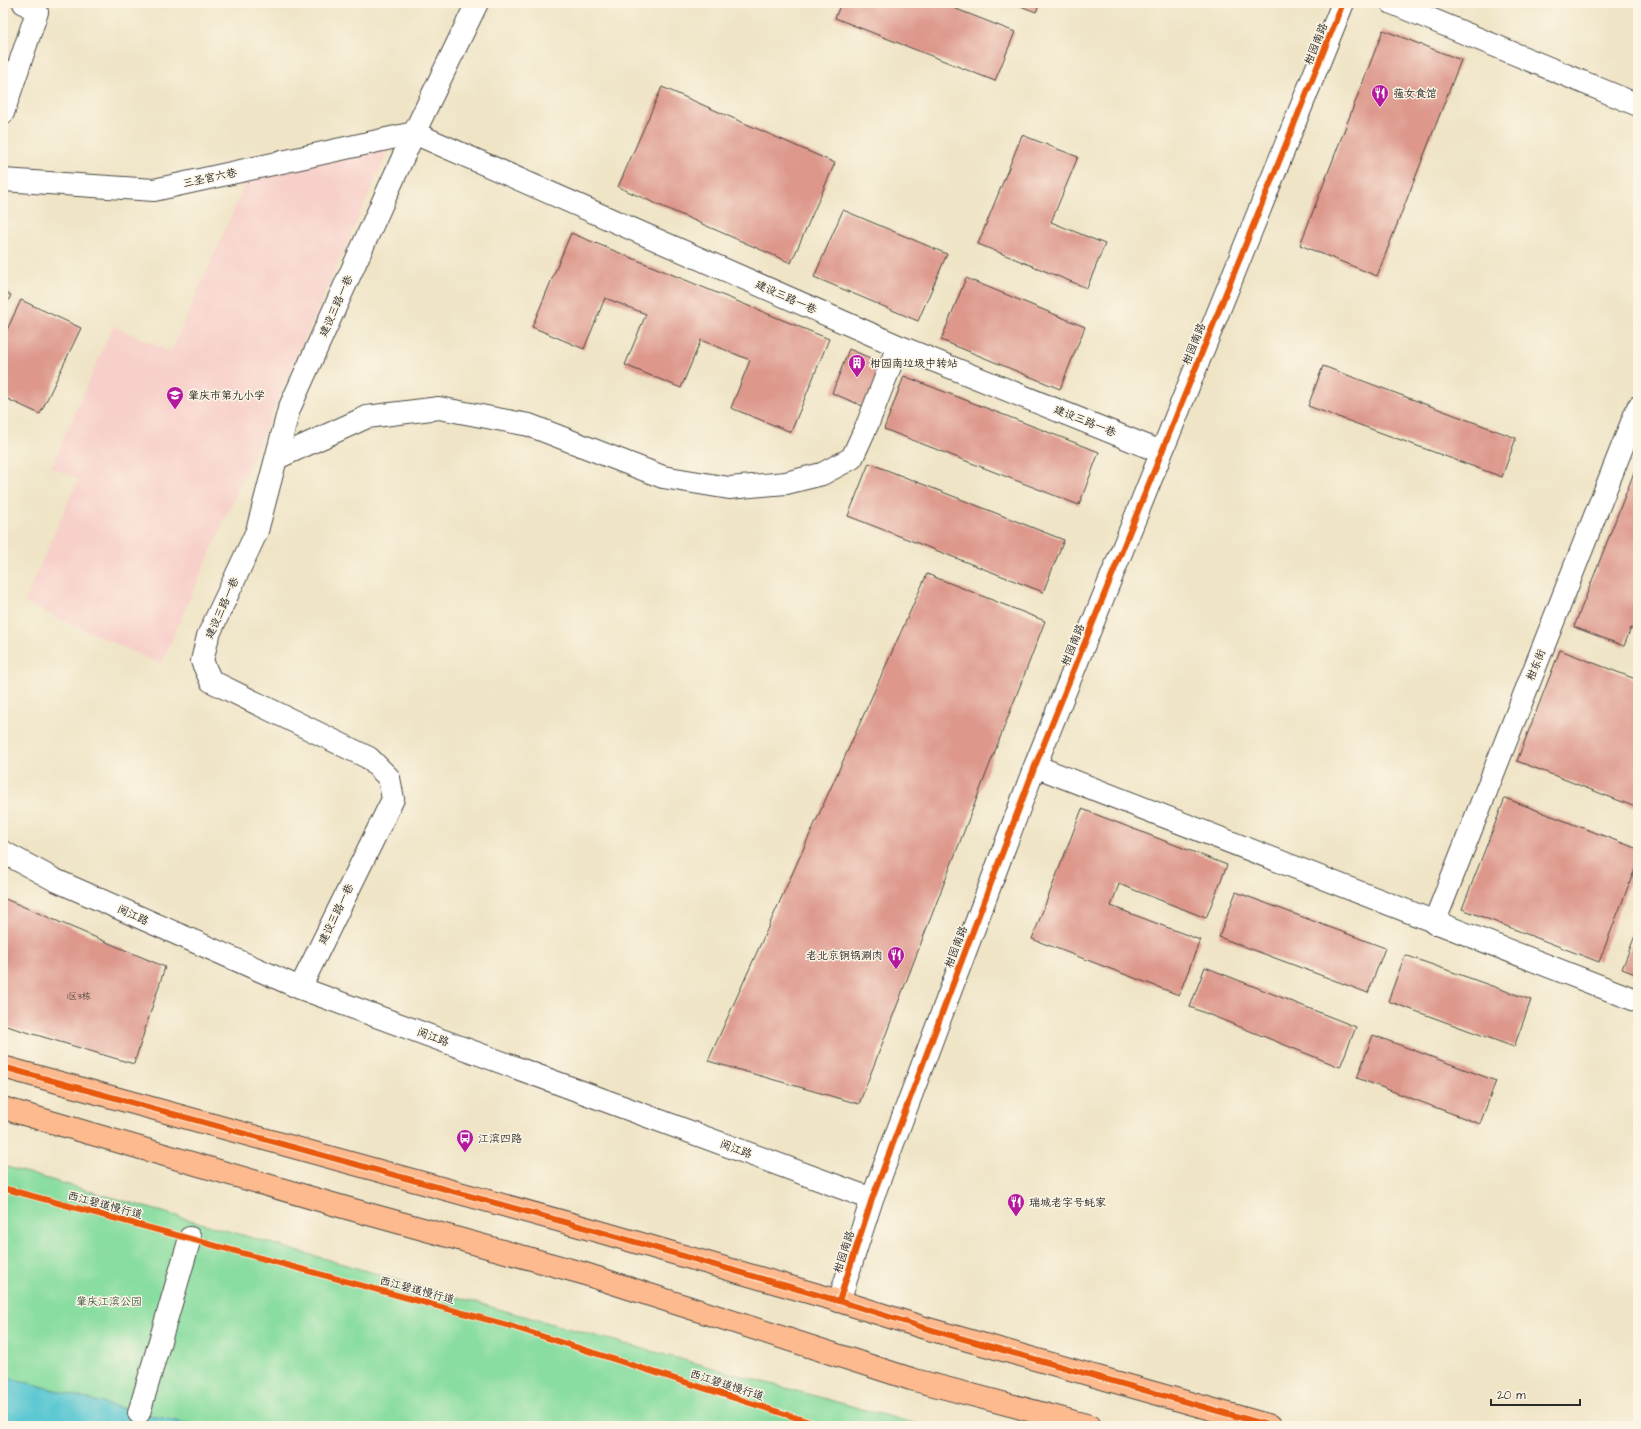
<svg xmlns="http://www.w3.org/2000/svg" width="1641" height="1429" viewBox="0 0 1641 1429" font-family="'Architects Daughter','LXGW WenKai TC',sans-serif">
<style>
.built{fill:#f7d0ca}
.green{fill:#89dda0;stroke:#5a8466}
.water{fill:#5bc8d2;stroke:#437a7e}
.building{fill:#dd978b}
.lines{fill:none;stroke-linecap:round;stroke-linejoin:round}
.minor-casing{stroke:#484742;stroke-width:24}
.major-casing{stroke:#484742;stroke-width:24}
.minor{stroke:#fff;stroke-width:22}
.major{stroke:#fcba8e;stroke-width:22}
.cycleway-casing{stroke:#fcf5e5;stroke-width:8}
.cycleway{stroke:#e8590c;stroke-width:6}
.labels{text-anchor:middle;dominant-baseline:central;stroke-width:3;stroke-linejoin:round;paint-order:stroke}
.number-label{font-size:9px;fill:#584643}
.street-label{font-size:11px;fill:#2b2b2b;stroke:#fcf5e5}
.poi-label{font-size:11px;fill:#2b2b2b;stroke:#fcf5e5;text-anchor:start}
.park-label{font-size:11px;fill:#425848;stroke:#fcf5e5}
</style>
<rect width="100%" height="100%" fill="#fcf5e5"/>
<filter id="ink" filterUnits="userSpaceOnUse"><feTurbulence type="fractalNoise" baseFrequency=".025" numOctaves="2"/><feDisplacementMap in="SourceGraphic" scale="8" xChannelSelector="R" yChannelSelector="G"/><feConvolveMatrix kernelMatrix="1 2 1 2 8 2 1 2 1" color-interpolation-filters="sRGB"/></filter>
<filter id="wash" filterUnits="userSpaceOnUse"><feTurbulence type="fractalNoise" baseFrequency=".012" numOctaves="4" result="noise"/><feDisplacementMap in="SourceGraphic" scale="16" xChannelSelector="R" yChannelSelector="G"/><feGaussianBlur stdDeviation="0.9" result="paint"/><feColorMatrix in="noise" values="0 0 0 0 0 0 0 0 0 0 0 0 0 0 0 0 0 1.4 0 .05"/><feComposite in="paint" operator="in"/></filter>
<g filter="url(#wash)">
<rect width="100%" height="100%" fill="#efe4c6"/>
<path class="built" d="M394 137 161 664 24 603 78 479 51 467 113 326 171 352 252 169Z"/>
<path class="green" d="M3 1166 509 1312 924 1426H199L139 1413 3 1376Z"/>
<path class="water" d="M3 1376 139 1413 199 1426H3Z"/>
<g id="blocks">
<path class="building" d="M841 3H941L1015 32 995 81 835 18Z
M1013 3H1040L1036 12Z
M1383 30 1461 60 1377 276 1300 245Z
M662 87 835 163 791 263 618 187Z
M1022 135 1078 157 1051 222 1105 244 1087 288 978 244Z
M843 210 947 254 918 321 814 277Z
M571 233 829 339 791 432 731 408 750 360 701 340 681 388 625 365 646 314 605 298 584 349 532 327Z
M966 278 1085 327 1060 389 941 340Z
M3 291 11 295 3 312Z
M21 300 81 328 40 414 3 397V338Z
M849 349 882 363 865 407 832 393Z
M1323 366 1516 438 1502 477 1308 406Z
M904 376 1099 452 1079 505 884 429Z
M1638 462V631L1631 628 1624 646 1574 627Z
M869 463 1064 540 1043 592 848 516Z
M927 574 1045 621 859 1104 708 1061Z
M1560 650 1638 680V808L1517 761Z
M1505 798 1638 849V861L1599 962 1462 909Z
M1082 809 1227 865 1206 918 1119 884 1111 906 1200 940 1179 995 1032 939Z
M1236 892 1385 948 1368 993 1219 937Z
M3 898 165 967 134 1064 3 1025Z
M1638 928V975L1622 969Z
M1405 955 1531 1000 1514 1047 1388 1001Z
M1205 967 1356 1027 1340 1067 1190 1007Z
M1373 1035 1496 1081 1480 1124 1357 1078Z"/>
</g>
</g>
<g filter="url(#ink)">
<use href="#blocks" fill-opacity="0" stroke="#484742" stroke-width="1"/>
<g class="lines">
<defs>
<path id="minor" d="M1392 3 1638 105
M3 113 37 12 24 3
M3 180 154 190 414 133 898 346 1161 452
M277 458 367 417 439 408 529 425 663 477 729 488 786 483 822 474 852 458 868 423 898 346
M1035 766 1638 1001
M3 852 55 880 300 988 872 1199
M1434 923 1638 407
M300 988 393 799 389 778 369 758 211 681 202 661 208 636 257 531 289 409 414 133 477 3
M839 1301 872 1199 1035 766 1343 3
M139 1413 190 1238"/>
<path id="major" d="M3 1067 597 1231 839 1301 925 1328 1271 1426
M3 1108 343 1207 582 1273 911 1379 1090 1426"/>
</defs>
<use href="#minor" class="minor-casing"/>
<use href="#major" class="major-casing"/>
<use href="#minor" class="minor"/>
<use href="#major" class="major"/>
<defs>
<path id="cycleway" d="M3 1067 597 1231 839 1301 925 1328 1271 1426
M3 1188 507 1325 822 1426
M839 1301 872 1199 1035 766 1343 3"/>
</defs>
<use href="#cycleway" class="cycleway-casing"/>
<use href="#cycleway" class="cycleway"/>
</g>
</g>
<defs>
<symbol id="restaurant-pin" viewBox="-11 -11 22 30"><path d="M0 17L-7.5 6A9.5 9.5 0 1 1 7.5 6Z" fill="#b5179e" stroke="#fcf5e5"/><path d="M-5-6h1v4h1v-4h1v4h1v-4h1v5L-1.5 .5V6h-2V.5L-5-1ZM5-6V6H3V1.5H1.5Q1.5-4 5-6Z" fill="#fff"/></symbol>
<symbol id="building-pin" viewBox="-11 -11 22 30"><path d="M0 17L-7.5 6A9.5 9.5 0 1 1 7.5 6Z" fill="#b5179e" stroke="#fcf5e5"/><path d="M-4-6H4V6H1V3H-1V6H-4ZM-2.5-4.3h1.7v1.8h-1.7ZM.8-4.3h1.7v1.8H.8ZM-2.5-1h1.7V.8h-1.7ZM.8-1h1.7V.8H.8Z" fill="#fff"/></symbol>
<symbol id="school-pin" viewBox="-11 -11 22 30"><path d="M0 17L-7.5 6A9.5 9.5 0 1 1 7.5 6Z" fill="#b5179e" stroke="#fcf5e5"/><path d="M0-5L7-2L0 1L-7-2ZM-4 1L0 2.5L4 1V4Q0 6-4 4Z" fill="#fff"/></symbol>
<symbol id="bus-pin" viewBox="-11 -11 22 30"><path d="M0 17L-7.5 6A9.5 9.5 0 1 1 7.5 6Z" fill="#b5179e" stroke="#fcf5e5"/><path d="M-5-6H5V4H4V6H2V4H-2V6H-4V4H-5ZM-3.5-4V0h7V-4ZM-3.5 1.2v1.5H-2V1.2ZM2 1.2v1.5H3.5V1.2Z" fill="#fff"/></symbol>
</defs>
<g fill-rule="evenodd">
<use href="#restaurant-pin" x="1370" y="83" width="20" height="27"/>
<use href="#building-pin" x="847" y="353" width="20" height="27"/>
<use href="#school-pin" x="165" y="385" width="20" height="27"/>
<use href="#restaurant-pin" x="886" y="945" width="20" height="27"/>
<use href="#bus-pin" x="455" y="1128" width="20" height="27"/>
<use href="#restaurant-pin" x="1006" y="1192" width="20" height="27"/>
</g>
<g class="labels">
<g class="number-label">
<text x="79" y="996">1区3栋</text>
</g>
<g class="street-label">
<text transform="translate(1316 44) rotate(-68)">柑园南路</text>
<text transform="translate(210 178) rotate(-12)">三圣宫六巷</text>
<text transform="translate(786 297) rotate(24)">建设三路一巷</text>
<text transform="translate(336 306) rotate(-66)">建设三路一巷</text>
<text transform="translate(1194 344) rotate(-68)">柑园南路</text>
<text transform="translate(1085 421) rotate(22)">建设三路一巷</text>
<text transform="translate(222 608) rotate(-66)">建设三路一巷</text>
<text transform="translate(1073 645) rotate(-68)">柑园南路</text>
<text transform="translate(1536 665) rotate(-68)">柑东街</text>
<text transform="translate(336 914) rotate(-64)">建设三路一巷</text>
<text transform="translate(133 915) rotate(24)">阅江路</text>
<text transform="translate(956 947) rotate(-69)">柑园南路</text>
<text transform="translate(433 1037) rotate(20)">阅江路</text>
<text transform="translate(736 1149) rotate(20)">阅江路</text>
<text transform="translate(105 1205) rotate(15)">西江碧道慢行道</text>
<text transform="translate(844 1252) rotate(-72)">柑园南路</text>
<text transform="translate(417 1290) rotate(15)">西江碧道慢行道</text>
<text transform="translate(727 1385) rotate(18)">西江碧道慢行道</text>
</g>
<g class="poi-label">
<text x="1393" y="93">蔃女食馆</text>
<text x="870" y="363">柑园南垃圾中转站</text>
<text x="188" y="395">肇庆市第九小学</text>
<text x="883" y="955" text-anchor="end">老北京铜锅涮肉</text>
<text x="478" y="1138">江滨四路</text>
<text x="1029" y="1202">瑞城老字号蚝家</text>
</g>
<g class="park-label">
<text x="109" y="1301">肇庆江滨公园</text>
</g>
</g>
<rect width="1641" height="1429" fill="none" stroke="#fcf5e5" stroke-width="16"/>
<path d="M1491 1399v6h89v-6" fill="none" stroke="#2b2b2b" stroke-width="2"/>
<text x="1497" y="1399" font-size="12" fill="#2b2b2b" stroke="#fcf5e5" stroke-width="3" paint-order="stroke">20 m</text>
</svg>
